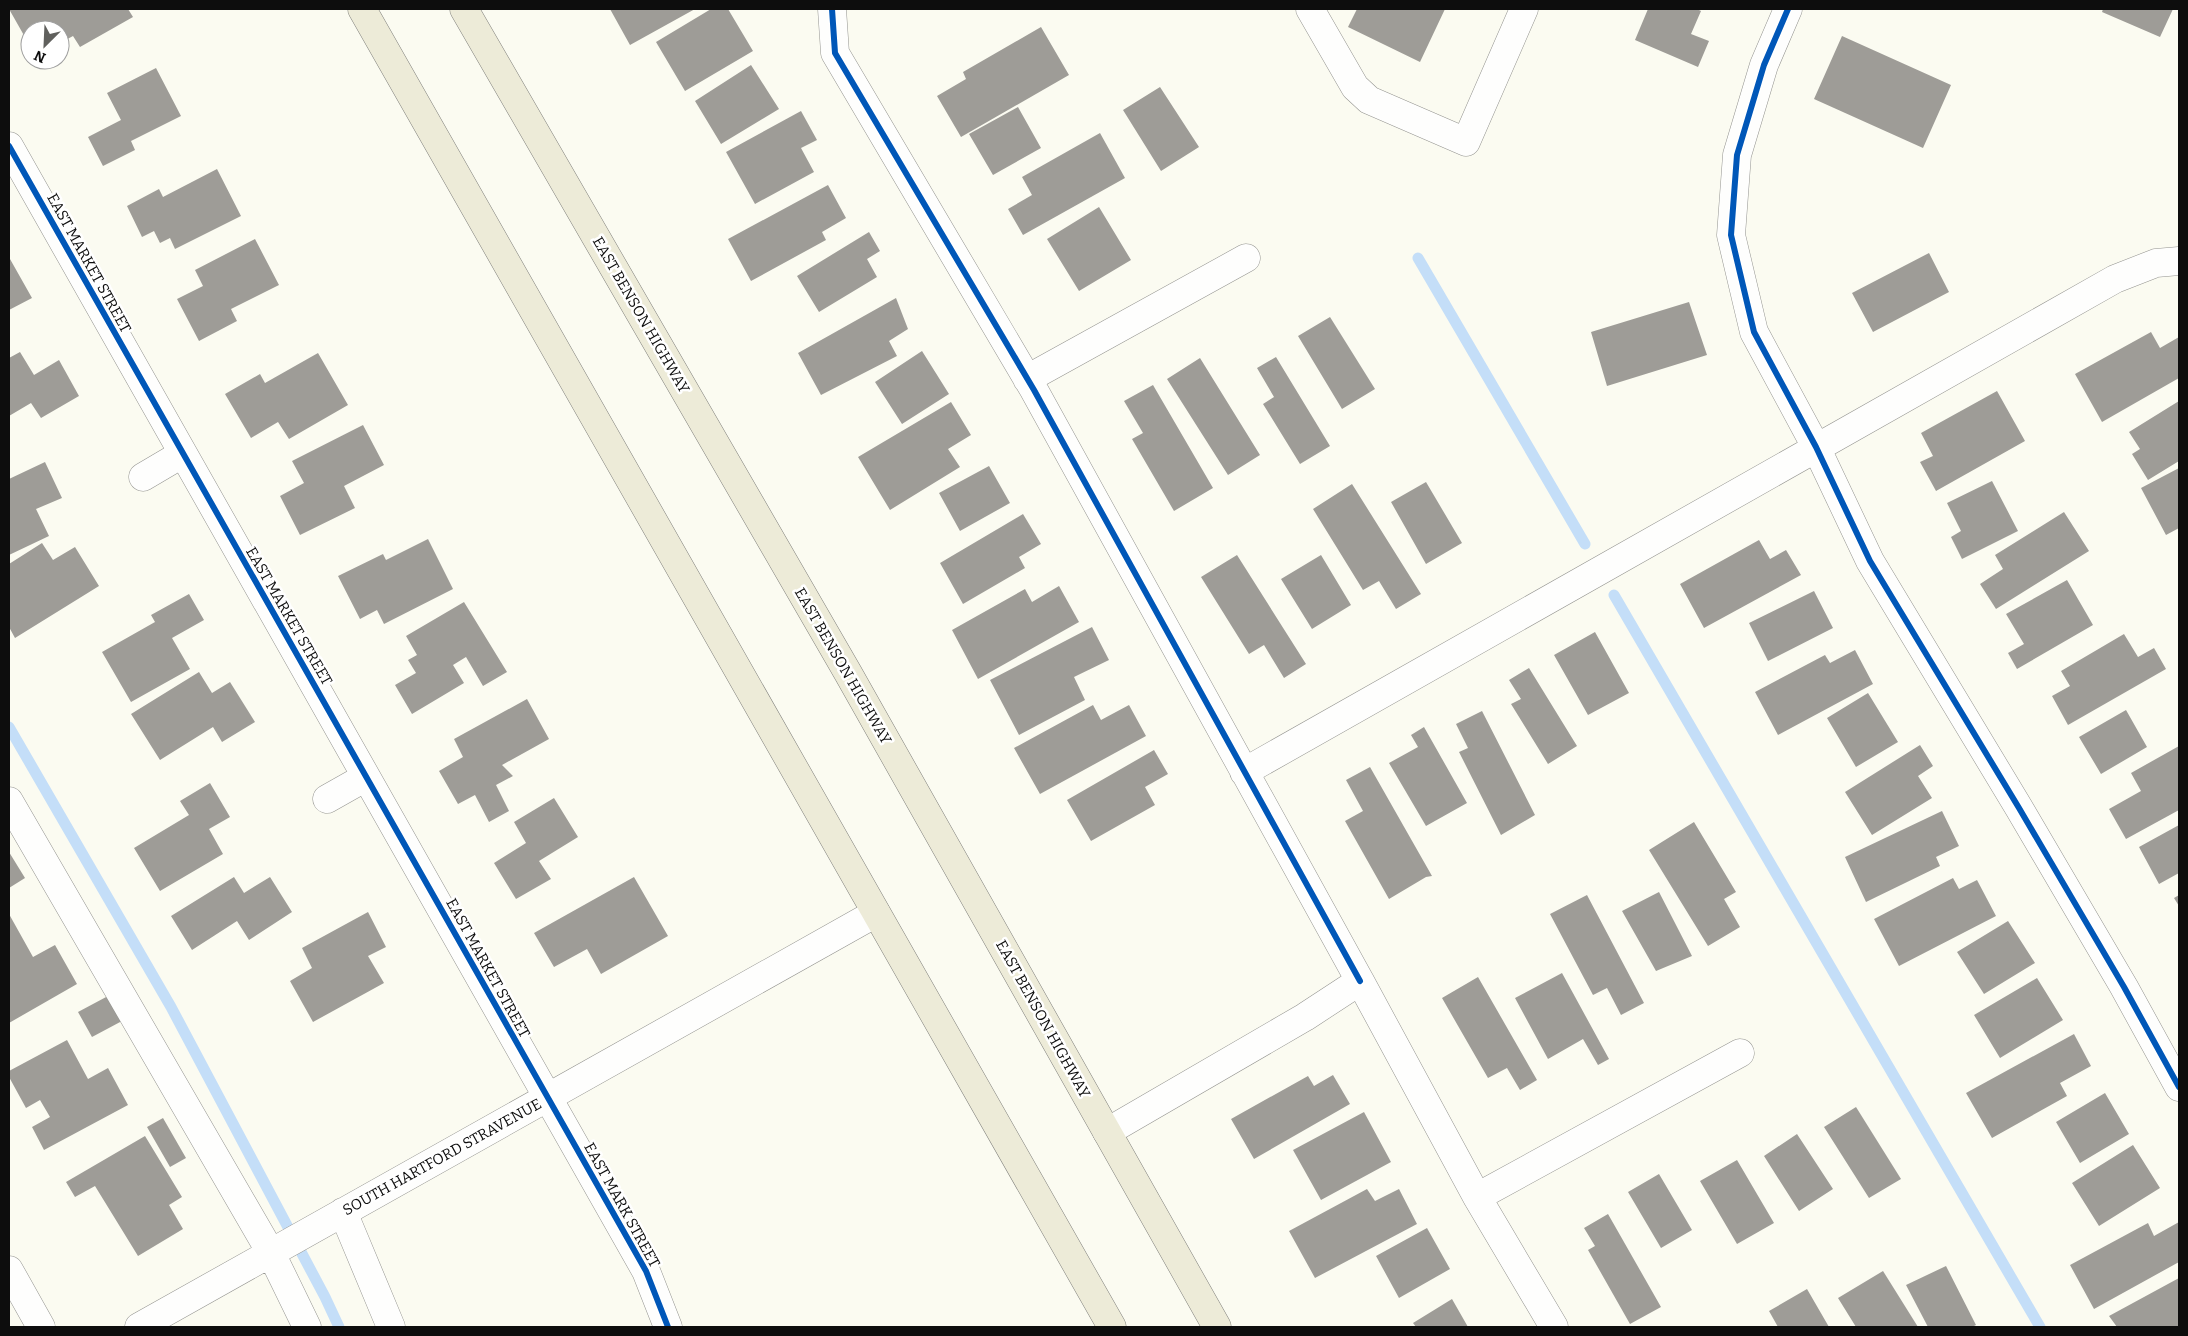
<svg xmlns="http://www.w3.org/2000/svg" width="2188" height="1336" viewBox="0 0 2188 1336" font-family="Bitter,serif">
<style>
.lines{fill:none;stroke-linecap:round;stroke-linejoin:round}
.stream{stroke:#c4def8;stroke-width:11}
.building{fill:#9e9c97}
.minor-casing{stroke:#949490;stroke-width:29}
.major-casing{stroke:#81817d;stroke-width:29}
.minor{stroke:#fefefd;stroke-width:28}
.major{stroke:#edebd8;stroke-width:28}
.cycleway-casing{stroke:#fff;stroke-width:9}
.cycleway{stroke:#0057b8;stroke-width:6}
.labels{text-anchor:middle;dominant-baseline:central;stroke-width:5;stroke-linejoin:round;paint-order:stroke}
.street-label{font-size:15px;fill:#0d0d0d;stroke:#fff}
</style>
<rect width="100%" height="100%" fill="#fbfbf1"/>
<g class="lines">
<path class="stream" d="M1418 258 1585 544
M1614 595 2040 1327
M9 727 171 1007 325 1297 339 1327"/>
</g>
<path class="building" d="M9 9H128L133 17 80 47 73 36 62 42 60 30H30V46Z
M610 9H695L630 45Z
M711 9H728L753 51 685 91 656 42Z
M1357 9H1445L1420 62 1348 27Z
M1648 9H1697L1701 11 1691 34 1709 41 1698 67 1635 40Z
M2103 9H2173L2160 37 2102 12Z
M1041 27 1069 75 961 137 937 96 966 79 963 72Z
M1842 36 1951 85 1923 148 1814 99Z
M751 65 779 109 721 144 695 101Z
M156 68 181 116 131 141 135 150 103 166 88 137 121 120 107 93Z
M1160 87 1199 147 1161 171 1123 110Z
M1018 107 1041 148 993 175 969 134Z
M801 111 817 140 801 148 814 172 755 204 726 152Z
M1100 133 1125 178 1023 235 1008 209 1032 195 1022 177Z
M217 169 241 216 175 249 170 238 160 243 154 231 142 237 127 206 159 189 163 197Z
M828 185 846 218 822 232 826 240 751 281 728 239Z
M1099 207 1131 260 1079 291 1047 239Z
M869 232 880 251 867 259 877 277 819 312 797 276Z
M255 239 279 285 231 309 237 321 199 341 177 299 203 286 195 270Z
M1929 253 1949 292 1873 332 1852 293Z
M10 259 32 298 9 310V260Z
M896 298 908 329 889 341 897 356 821 395 798 353Z
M1689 302 1707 355 1607 386 1591 332Z
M1330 317 1375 389 1342 409 1298 336Z
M2151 332 2160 348 2179 337V378L2102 422 2075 374Z
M922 351 949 394 902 424 875 382Z
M20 352 34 375 59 360 79 396 41 418 31 403 9 416V358Z
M318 353 348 405 289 439 278 422 251 438 225 394 260 374 265 383Z
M1276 357 1330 446 1300 464 1263 404 1274 397 1257 368Z
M1200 358 1260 455 1228 475 1167 379Z
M1153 385 1213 488 1174 511 1132 439 1143 433 1124 401Z
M1997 391 2025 441 1936 491 1920 462 1933 456 1921 433Z
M2179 401V461L2148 480 2132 454 2140 449 2129 432Z
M951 402 971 435 948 449 960 467 890 510 858 457Z
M363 425 384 465 344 486 355 508 300 535 280 496 304 483 292 461Z
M45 462 62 498 36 509 49 536 9 555V479Z
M989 466 1010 503 960 531 939 493Z
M2179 468V528L2166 535 2141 488Z
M1992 481 2018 531 1962 559 1951 537 1961 531 1947 503Z
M1426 482 1462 543 1426 564 1391 502Z
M1352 484 1421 594 1396 609 1379 581 1363 590 1313 509Z
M2064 512 2089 551 1996 609 1980 584 2003 569 1995 555Z
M1023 514 1041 544 1019 557 1025 568 963 604 940 563Z
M428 539 453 589 384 624 377 610 360 619 338 576 383 554 386 560Z
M1759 540 1770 559 1786 550 1801 575 1704 628 1680 584Z
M42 543 53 560 75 547 99 586 15 638 9 627V564Z
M1237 555 1306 664 1284 678 1264 645 1249 654 1201 577Z
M1321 555 1351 605 1312 629 1281 579Z
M2067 580 2093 625 2017 669 2008 653 2024 644 2006 614Z
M1059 586 1079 622 978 679 952 630 1025 589 1032 602Z
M1814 591 1833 628 1768 661 1749 623Z
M189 594 204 620 172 638 190 669 131 702 102 652 155 622 151 615Z
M464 602 507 672 483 686 466 657 453 665 464 683 412 714 395 685 416 673 408 660 417 655 406 636Z
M1092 627 1109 660 1074 677 1085 700 1019 735 990 680Z
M1595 632 1629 693 1588 715 1554 655Z
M2124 634 2138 657 2154 648 2166 669 2068 725 2052 696 2070 686 2061 671Z
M1855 650 1873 684 1778 735 1755 692 1825 655 1830 663Z
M1529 668 1577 746 1548 764 1511 704 1521 699 1509 680Z
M199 672 212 693 230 682 255 722 222 742 213 727 160 760 131 714Z
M1868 693 1898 742 1856 767 1827 718Z
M527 699 549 739 502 765 513 776 496 785 509 811 489 822 475 795 458 804 439 771 463 757 454 739Z
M1093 705 1101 720 1129 705 1146 736 1040 794 1014 748Z
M2126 710 2147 747 2101 774 2079 737Z
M1482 711 1535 815 1501 835 1459 752 1468 748 1456 724Z
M1424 727 1467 803 1426 826 1389 763 1418 747 1411 735Z
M1920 745 1933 766 1918 776 1932 798 1872 835 1845 792Z
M2179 746V810L2126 839 2109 809 2141 791 2131 773Z
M1154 750 1168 774 1145 787 1155 805 1091 841 1067 800Z
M1370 767 1432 876 1426 877 1389 899 1345 821 1363 811 1346 780Z
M210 783 230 817 209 829 223 854 160 891 134 848 189 815 180 801Z
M554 798 578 837 539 861 551 879 516 899 494 863 526 843 514 822Z
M1942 811 1959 846 1936 857 1940 866 1866 902 1845 857Z
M1694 822 1736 892 1724 899 1740 927 1708 946 1649 850Z
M2179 825V873L2159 884 2139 847Z
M9 852 25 878 9 888Z
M234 877 244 893 270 877 292 912 249 940 237 921 192 950 171 916Z
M634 877 668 936 601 974 587 949 554 967 534 933Z
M1953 878 1959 889 1977 880 1996 916 1899 966 1874 919Z
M1659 892 1692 956 1656 971 1622 911Z
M1587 895 1644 1003 1621 1015 1607 988 1593 995 1550 914Z
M2179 895V906L2174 898Z
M368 912 386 947 368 956 384 983 313 1022 290 981 312 968 302 948Z
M9 914 33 957 55 945 77 984 9 1023Z
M2008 921 2035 963 1984 994 1957 952Z
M1562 973 1609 1059 1598 1065 1583 1039 1548 1059 1515 998Z
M1478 977 1537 1080 1520 1090 1507 1068 1488 1078 1442 998Z
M2037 978 2063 1020 2000 1058 1974 1015Z
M108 996 122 1021 92 1037 78 1012Z
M2074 1034 2091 1066 2060 1083 2067 1096 1992 1138 1966 1093Z
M67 1040 88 1079 108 1068 128 1105 44 1150 32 1127 50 1117 40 1100 26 1108 9 1077V1071Z
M1333 1075 1350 1104 1254 1159 1231 1119 1308 1076 1314 1086Z
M2105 1093 2129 1134 2080 1163 2056 1122Z
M1856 1107 1901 1179 1869 1198 1824 1127Z
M1364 1112 1391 1162 1321 1200 1293 1150Z
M163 1118 186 1158 170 1167 147 1127Z
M1797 1134 1833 1189 1799 1211 1764 1156Z
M145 1136 182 1197 169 1205 183 1229 138 1256 95 1186 75 1197 66 1182Z
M2133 1145 2160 1188 2099 1226 2072 1183Z
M1737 1160 1774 1223 1737 1244 1700 1181Z
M1659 1174 1692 1230 1661 1248 1628 1192Z
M1367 1189 1375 1201 1399 1189 1417 1224 1315 1278 1289 1231Z
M1608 1214 1661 1307 1630 1324 1588 1250 1595 1246 1584 1228Z
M2179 1222V1262L2094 1309 2070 1265 2148 1223 2154 1236Z
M1427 1228 1450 1269 1399 1298 1376 1256Z
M1946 1266 1976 1325 1972 1327H1928L1906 1285Z
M1883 1271 1918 1327H1856L1838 1298Z
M2179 1278V1327H2117L2109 1316Z
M1807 1289 1829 1327H1778L1769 1311Z
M1452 1299 1468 1327H1416L1413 1323Z"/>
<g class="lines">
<defs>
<path id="minor" d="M832 9 835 53 1034 390 1360 981
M1310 9 1355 87 1369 100 1466 142 1524 9
M1788 9 1764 65 1737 155 1731 235 1754 332 1816 447 1870 561 2019 808 2124 987 2179 1087
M9 146 646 1271 668 1327
M1027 379 1246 258
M143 477 182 454
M1244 772 2115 279 2156 263 2179 261
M327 799 366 777
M9 801 271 1253 307 1327
M1107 1132 1305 1017 1360 981 1477 1197 1554 1327
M1477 1197 1740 1053
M343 1212 391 1327
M9 1270 41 1327
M139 1327 876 913"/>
<path id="major" d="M362 9 1112 1327
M464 9 848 673 1217 1327"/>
</defs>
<use href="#minor" class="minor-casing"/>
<use href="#major" class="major-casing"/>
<use href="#minor" class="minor"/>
<use href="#major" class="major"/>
<defs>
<path id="cycleway" d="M832 9 835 53 1034 390 1360 981
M1788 9 1764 65 1737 155 1731 235 1754 332 1816 447 1870 561 2019 808 2124 987 2179 1087
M9 146 646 1271 668 1327"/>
</defs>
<use href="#cycleway" class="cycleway-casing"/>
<use href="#cycleway" class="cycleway"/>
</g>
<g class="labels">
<g class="street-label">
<text transform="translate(89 263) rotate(61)">EAST MARKET STREET</text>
<text transform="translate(641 315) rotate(60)">EAST BENSON HIGHWAY</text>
<text transform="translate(289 616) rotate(60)">EAST MARKET STREET</text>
<text transform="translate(843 666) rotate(60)">EAST BENSON HIGHWAY</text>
<text transform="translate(488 968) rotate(61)">EAST MARKET STREET</text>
<text transform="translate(1043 1019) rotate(61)">EAST BENSON HIGHWAY</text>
<text transform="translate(442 1157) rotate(-29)">SOUTH HARTFORD STRAVENUE</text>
<text transform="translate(622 1205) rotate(61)">EAST MARK STREET</text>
</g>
</g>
<rect width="2188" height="1336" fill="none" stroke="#0d0d0d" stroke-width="20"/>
<g transform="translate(45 45) rotate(204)"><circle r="24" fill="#ffffff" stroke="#9e9e9e"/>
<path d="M0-4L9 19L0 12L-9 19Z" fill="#60605d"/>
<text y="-8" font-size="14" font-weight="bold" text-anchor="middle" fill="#0d0d0d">N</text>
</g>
</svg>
